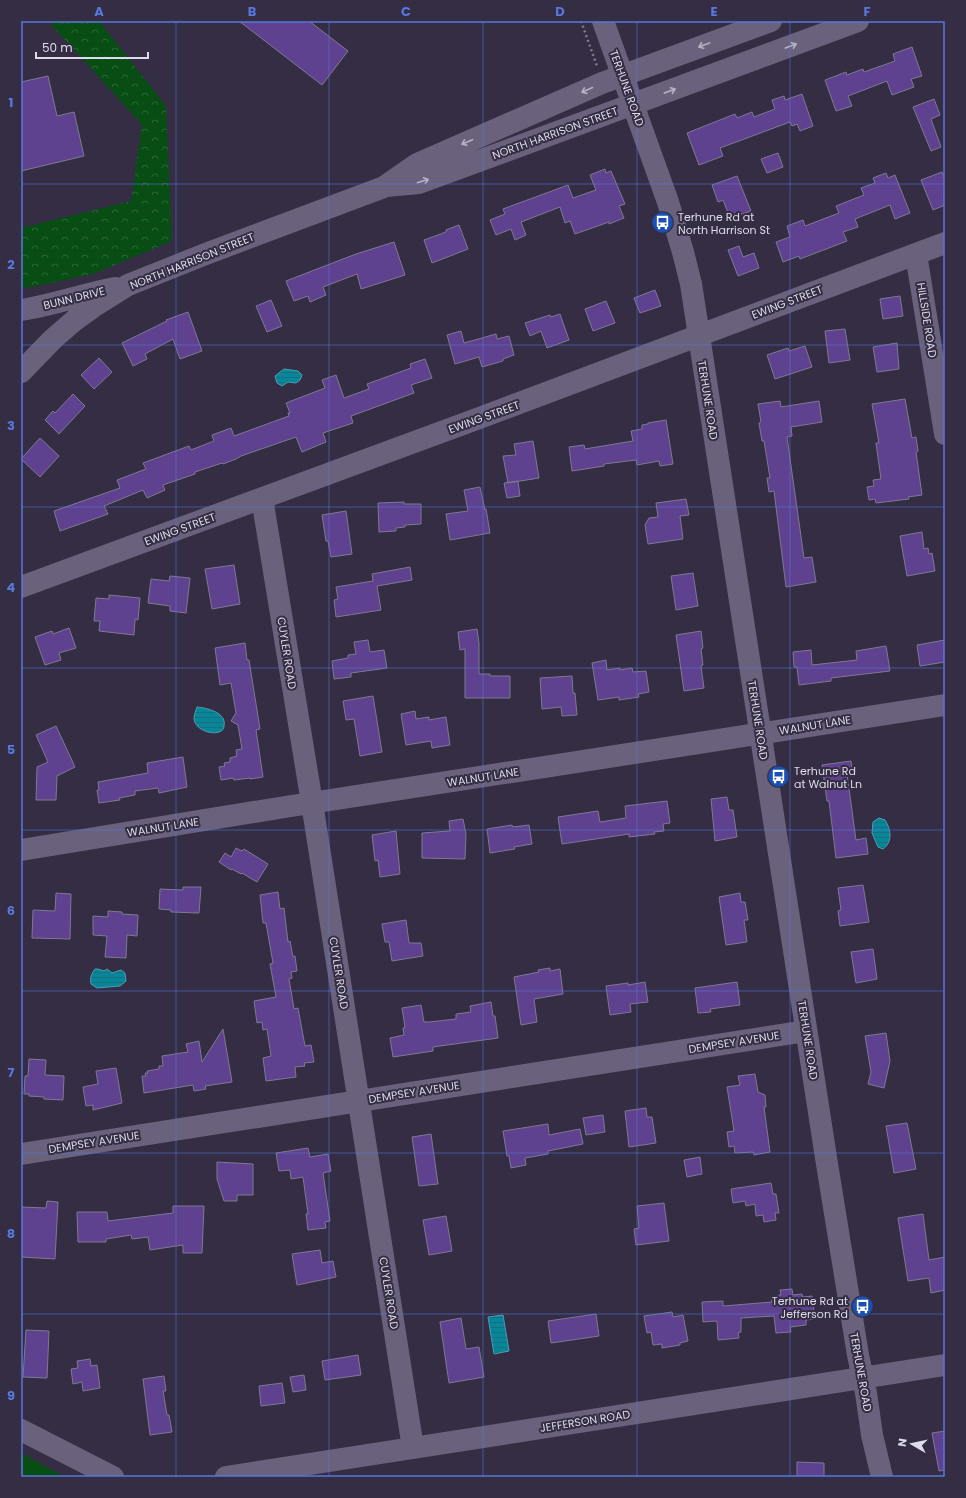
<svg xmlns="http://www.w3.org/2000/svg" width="966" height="1498" viewBox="0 0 966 1498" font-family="Poppins,sans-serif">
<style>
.green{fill:#084e14}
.forest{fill:url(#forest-crowns)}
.water{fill:url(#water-rules);stroke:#48a0b1}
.building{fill:#5f428f;stroke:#7f7892}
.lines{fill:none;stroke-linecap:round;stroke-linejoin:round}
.path{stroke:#817c8f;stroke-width:2.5;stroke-dasharray:2 3;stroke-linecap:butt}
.minor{stroke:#6a627c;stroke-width:22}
.oneway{stroke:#b6b1c4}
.grid{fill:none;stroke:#5778dd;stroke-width:1;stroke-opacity:0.55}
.labels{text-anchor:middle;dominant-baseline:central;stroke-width:4;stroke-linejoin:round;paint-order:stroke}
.street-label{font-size:11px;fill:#dfdbea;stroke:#342d44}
.poi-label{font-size:11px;fill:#dfdbea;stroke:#342d44;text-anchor:start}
.neatline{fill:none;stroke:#5778dd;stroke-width:1.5}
.grid-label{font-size:13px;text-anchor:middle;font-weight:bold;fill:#5778dd}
</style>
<defs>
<pattern id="forest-crowns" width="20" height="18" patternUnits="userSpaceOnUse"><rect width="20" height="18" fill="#084e14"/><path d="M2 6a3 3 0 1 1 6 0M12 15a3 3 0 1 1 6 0" fill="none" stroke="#2c6736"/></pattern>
<pattern id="water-rules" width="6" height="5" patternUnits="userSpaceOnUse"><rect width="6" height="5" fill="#078699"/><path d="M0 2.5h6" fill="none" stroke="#1c6e7c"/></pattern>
</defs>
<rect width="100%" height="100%" fill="#342d44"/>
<path class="green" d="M21 1454H23L65 1477H21Z"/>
<path class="forest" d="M48 21H99L166 106 172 241 93 274 32 287 21 288V228L131 201 142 125Z"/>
<path class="water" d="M284 369 298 371 302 375 300 380 296 383 288 382 282 386 277 383 275 376Z
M197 707C206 708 227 712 224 726 224 729 222 731 219 732 210 735 195 729 194 719 194 715 196 710 197 707Z
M879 818 885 820C891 829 893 842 883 849L878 847 872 833 873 822Z
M95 969H98L104 971 107 969 112 973 121 970 125 973 126 981 120 986 97 988 91 984C90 978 91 974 95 969Z
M503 1315 509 1351 494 1354 488 1317Z"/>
<path class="building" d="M239 21H309L348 51 322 85Z
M912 47 922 76 911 79 914 87 892 95 887 81 848 96 852 106 836 111 825 80 846 72 847 75 863 69 864 72 895 61 893 54Z
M48 76 57 116 74 112 84 156 21 171V82Z
M802 94 813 126 800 131 797 124 792 126 790 122 720 148 723 156 699 165 687 133 735 114 737 118 752 112 754 117 775 109 772 100 784 96 785 100Z
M934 99 940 115 931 119 941 147 931 151 913 107Z
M778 153 783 167 767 173 761 159Z
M605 169 606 173 611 171 625 204 619 206 624 218 609 224V222L575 234 570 221 565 223 560 207 521 222 526 235 515 240 511 229 496 235 490 220 505 214 503 209 568 185 573 198 596 190 590 175Z
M942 172 945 179V205L933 210 921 180Z
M886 173 888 178 895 175 910 213 895 219 890 205 855 219 858 227 843 232 847 241 800 259 799 256 783 262 776 242 790 237 787 226 803 220 805 226 839 213 836 206 864 195 861 188 875 183 873 178Z
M737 176 751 211 730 218 723 200 718 202 712 185Z
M459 225 468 249 432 263 424 240 446 232V230Z
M394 242 405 275 361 289 357 274 323 287 326 295 310 302 308 296 294 301 286 281 356 254Z
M739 246 743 257 754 253 759 268 738 276 728 250Z
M655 290 661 306 640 313 634 298Z
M900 296 903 316 883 319 880 299Z
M271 300 282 326 267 332 256 306Z
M606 301 615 323 593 331 585 309Z
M188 312 202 351 180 359 173 339 145 354 147 359 133 366 122 343 167 321 166 320Z
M560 314 569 340 547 348 541 331 530 336 525 323 550 315 551 317Z
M845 329 850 360 829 363 825 331Z
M461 331 464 343 496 334 497 339 509 336 514 355 503 359V361L482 367 479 357 455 364 447 335Z
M897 343 899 369 877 372 873 347Z
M805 346 812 367 775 379 767 355 788 348 789 351Z
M99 358 112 372 94 389 81 375Z
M425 359 432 378 411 385 414 393 351 416 353 423 323 433 326 442 302 452 296 437 241 456 236 459 223 464 222 463 195 472V474L163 485 165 490 147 498 143 490 104 506 108 514 60 531 54 511 120 488 117 480 146 469 143 463 189 446 191 450 214 441 212 435 231 428 234 436 289 416 288 413H290L286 403 325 388 322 380 336 375 344 398 369 389 367 384 411 368 410 364Z
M73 394 85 406 59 434 45 420 53 411 55 413Z
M905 399 912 438 916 437 918 451 916 452 922 495 908 497 909 499 876 503 875 499 869 500 867 487 874 486 873 480 881 479 876 443H879L872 404Z
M780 401 781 407 819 401 822 422 791 427 792 436 787 437 804 558 812 557 816 582 786 587 774 491 769 492 767 478H770L764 441H762L759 423 761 422 758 404Z
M666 420 673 464 660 466 659 461 637 465 636 460 604 464V466L572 471 569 447 584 445 585 449 633 441 631 431 642 429V425L648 424V423Z
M40 438 59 456 40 477 21 459Z
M533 441 539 478 508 483 503 456 516 455 514 444Z
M518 481 520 496 507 498 504 483Z
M480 487 485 510 486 509 490 533 450 540 446 514 468 511 464 490Z
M686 499 689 515 680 516 683 539 648 544 645 525 649 518 658 517 656 503Z
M404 502V504H421V524L405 525V527L396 528V531L379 532 378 503Z
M346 511 352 554 331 557 328 541H326L322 515Z
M922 532 924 549 928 548 929 554 932 553 935 571 907 576 900 536Z
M234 565 240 604 212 609 205 569Z
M410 567 412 580 377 586 381 610 336 617 334 600 338 599 336 587 373 581 372 574Z
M693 573 698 606 676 610 671 576Z
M170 576 190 578 186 613 170 611V606L148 603 151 579 169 581Z
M109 595 140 598 138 620 135 619 134 635 99 631 100 621H94L96 598 109 599Z
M69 628 76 648 59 653 61 660 45 665 35 637 52 631 53 634Z
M477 629 479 643V674H490V676H510V698H465V649L460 650 458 632Z
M701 631 703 648 701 649 703 665 701 666 704 688 684 691 676 635Z
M368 640 370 652 384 650 387 668 351 673V677L334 679 332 661 348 658V655L356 654 354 642Z
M945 640V662L920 666 917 645Z
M245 643 247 660H249L260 729 256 730 263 777 250 779V778L234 780 233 778 221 780 219 767 225 766 224 763 230 762V758L237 756 236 750 242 749 238 725 231 721 236 713 231 683 220 685 215 648Z
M886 646 890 671 831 678V681L799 685 797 667H794L793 652 811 650 812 665 857 660 856 651Z
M606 660 607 670 620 668V670L632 668 633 672 646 671 649 692 638 694 639 697 619 700V697L598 700 592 663Z
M572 676 573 693H575L577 715 562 716 561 707 542 709 540 678Z
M373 696 382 752 360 756 354 719 346 720 343 701Z
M415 711 416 719 429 717V720L446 717 450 745 432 748 431 741 406 745 401 714Z
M56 726 75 767 57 776 56 800H36L37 767 48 762 36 735Z
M183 757 187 787 159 793 158 788 135 791V795L119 798 120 800 99 803 97 790H99L98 782 148 773 147 763Z
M851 761 852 773 847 774 856 840 866 838 868 854 836 858 829 801H827L822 765Z
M727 797 729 810H733L737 837 715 841 711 799Z
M667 801 670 823 663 824 664 831 654 832 655 834 629 837V834L562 844 558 817 598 811 600 822 626 818 625 806Z
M463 819 466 834 465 859 422 858V833L450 831 449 821Z
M512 825 513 827 529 825 532 844 514 847 515 849 490 853 487 829Z
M396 831 400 874 380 877 378 860 375 861 372 835Z
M236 848 242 851 244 849 268 864 257 882 242 873 241 874 232 869 231 870 219 862 225 853 231 857Z
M863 885 869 922 840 926 838 911 841 910 838 888Z
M183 887H201L199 913 171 912V910L159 909 160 889 183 890Z
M278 892 280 909 284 908 288 942 290 941 293 957 295 956 297 971 291 972 292 978 289 979 294 1009 298 1008 305 1046 311 1045 314 1062 304 1063 305 1066 295 1067 296 1077 266 1081 263 1058 271 1056 267 1029 263 1030 262 1022 257 1023 254 1001 276 997 270 964 273 963 266 923H263L260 895Z
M56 893 71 894 70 939 32 938 33 910 55 911Z
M740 893 741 902H745L748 920H744L747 942 726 945 719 897Z
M108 911 122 912V914L138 915 137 936 127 935 126 958 105 957 107 936 93 935V916L108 917Z
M406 920 409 943H421L423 956 392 961 389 942H385L382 924Z
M873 949 877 979 856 983 851 952Z
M550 968V971L560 969 563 994 534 999 537 1022 521 1025 514 977 539 972 538 970Z
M645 982 648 1002 630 1004 631 1012 610 1015 606 986 628 983V985Z
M737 982 740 1005 710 1009 711 1012 698 1013 695 988Z
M491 1002 493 1016H495L498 1038 433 1047V1051L393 1057 390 1038 404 1035 403 1028 405 1027 402 1008 421 1005 424 1022H429L456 1019V1014L471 1012 470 1006Z
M223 1029 232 1082 205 1086 206 1089 194 1091 193 1085 144 1093 142 1076H146L145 1073H148L147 1071 159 1069V1066H163L162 1056 188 1052 186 1044 199 1041 202 1062Z
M886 1033 890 1061 884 1088 868 1084 871 1072 865 1036Z
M29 1059 46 1060 45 1075 64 1076 63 1100 44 1099V1097L29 1096V1094H24L25 1076H28Z
M116 1068 122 1103 93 1110V1105L86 1106 83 1087 98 1084 96 1071Z
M755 1074 758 1092 765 1095 766 1107H764L770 1152 754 1155 753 1152 735 1153 734 1146 729 1147 727 1132 734 1131 727 1087 740 1085 738 1076Z
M646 1108 647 1117H652L656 1143 629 1147 625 1111Z
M603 1115 605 1132 586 1135 583 1118Z
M907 1123 916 1169 894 1173 886 1126Z
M548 1124 549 1135 580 1129 583 1144 548 1151V1154L525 1158 526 1165 511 1168 509 1156H507L503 1131Z
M431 1134 438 1184 419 1186 412 1137Z
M308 1148 310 1157 328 1154 331 1171 323 1173 330 1221 325 1222 326 1228 308 1230 306 1214H308L303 1177 291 1179 290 1170 279 1171 276 1153Z
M700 1157 702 1174 687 1177 684 1160Z
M217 1162 253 1164V1195H237V1201H224L217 1179Z
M771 1183 773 1194H776L779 1213H775L776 1220 764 1222 763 1215 756 1216 755 1204 746 1206 745 1201 733 1203 731 1189Z
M47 1201 58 1202 55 1259 21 1257V1207L46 1208Z
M664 1203 669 1241 636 1245 634 1229 639 1228 637 1206Z
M173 1206H204L202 1253H183V1245L150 1250 148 1237 132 1239 131 1235 106 1239V1242H78L77 1212H107L108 1221 173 1213Z
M923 1214 929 1260 945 1257V1290L931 1293 929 1278 908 1281 898 1218Z
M446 1216 452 1251 429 1255 423 1220Z
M320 1250 322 1263 333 1261 336 1277 297 1285 292 1254Z
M792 1289 793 1295 802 1294 803 1297 812 1296 815 1319 806 1320V1325L790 1327 791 1332 776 1333 774 1316 741 1318V1332L738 1333 739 1338 718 1340 717 1321 703 1322 702 1302 723 1301V1306L772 1302 771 1296 781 1295 780 1290Z
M672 1312 673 1317 683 1315 688 1341 680 1343V1345L662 1348V1344L653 1345 651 1332 647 1333 644 1316Z
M596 1314 599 1336 551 1343 548 1321Z
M461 1318 466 1349 479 1347 484 1377 449 1383 440 1322Z
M26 1330 49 1331 47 1378 23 1377Z
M358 1355 361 1375 325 1380 322 1361Z
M90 1359 91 1366 97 1365 100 1388 83 1391 82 1382 73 1384 71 1369 78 1368 77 1361Z
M304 1375 306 1390 293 1392 290 1377Z
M164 1376 166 1391H163L167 1415H169L172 1432 150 1435 143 1379Z
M282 1383 285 1403 261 1406 259 1386Z
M945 1431V1470L939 1471 932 1433Z
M797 1462 824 1463V1477H797Z"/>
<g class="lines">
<path class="path" d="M581 21 597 66"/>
<path class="minor" d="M603 21 668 202 683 252 691 284 827 1164 858 1355 866 1393 872 1435 882 1477
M386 186 419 183 858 21
M916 254 945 434
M21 310C53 305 83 294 115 288
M21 372 53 339 75 320 93 307 128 285 203 255 384 187 417 164 602 83 771 21
M262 498 312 803 413 1448
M21 587 474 420 945 243
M21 850 285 807 945 705
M21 1154 806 1031
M21 1430 113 1477
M226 1477 945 1365"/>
</g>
<defs><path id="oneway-shaft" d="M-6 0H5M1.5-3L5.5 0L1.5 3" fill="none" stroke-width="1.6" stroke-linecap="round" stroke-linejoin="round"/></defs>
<g class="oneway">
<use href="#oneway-shaft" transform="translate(704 45) rotate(160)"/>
<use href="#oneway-shaft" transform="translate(791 46) rotate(-20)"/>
<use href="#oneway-shaft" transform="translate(587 90) rotate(156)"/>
<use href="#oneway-shaft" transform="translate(670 91) rotate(-20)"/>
<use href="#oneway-shaft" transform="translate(467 142) rotate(157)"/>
<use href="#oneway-shaft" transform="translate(423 181) rotate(-17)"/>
</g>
<path class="grid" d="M176 21V1477M329 21V1477M483 21V1477M637 21V1477M790 21V1477M21 184H945M21 345H945M21 507H945M21 668H945M21 830H945M21 991H945M21 1153H945M21 1314H945"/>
<defs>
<symbol id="bus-disc" viewBox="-11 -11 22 22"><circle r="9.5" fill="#1a4fb4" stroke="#342d44"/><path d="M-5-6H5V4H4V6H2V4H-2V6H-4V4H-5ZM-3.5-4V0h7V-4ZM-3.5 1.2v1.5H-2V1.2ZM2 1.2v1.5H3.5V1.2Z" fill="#fff"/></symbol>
</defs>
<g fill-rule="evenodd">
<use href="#bus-disc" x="650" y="210" width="25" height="25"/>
<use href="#bus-disc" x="766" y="764" width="25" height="25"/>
<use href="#bus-disc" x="850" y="1294" width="25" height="25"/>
</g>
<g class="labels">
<g class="street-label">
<text transform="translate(627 88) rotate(70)">TERHUNE ROAD</text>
<text transform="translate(555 133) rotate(-20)">NORTH HARRISON STREET</text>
<text transform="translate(192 261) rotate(-22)">NORTH HARRISON STREET</text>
<text transform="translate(74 298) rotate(-14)">BUNN DRIVE</text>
<text transform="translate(787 302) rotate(-21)">EWING STREET</text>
<text transform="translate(927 320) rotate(81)">HILLSIDE ROAD</text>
<text transform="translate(708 400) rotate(81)">TERHUNE ROAD</text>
<text transform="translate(484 417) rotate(-20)">EWING STREET</text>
<text transform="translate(180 529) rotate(-20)">EWING STREET</text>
<text transform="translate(287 653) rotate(81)">CUYLER ROAD</text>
<text transform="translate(758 720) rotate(81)">TERHUNE ROAD</text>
<text transform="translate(815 725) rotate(-9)">WALNUT LANE</text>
<text transform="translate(483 777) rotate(-9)">WALNUT LANE</text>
<text transform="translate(163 827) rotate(-9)">WALNUT LANE</text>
<text transform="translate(339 973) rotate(81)">CUYLER ROAD</text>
<text transform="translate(808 1040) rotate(81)">TERHUNE ROAD</text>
<text transform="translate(734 1042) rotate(-9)">DEMPSEY AVENUE</text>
<text transform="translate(414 1092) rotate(-9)">DEMPSEY AVENUE</text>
<text transform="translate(94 1142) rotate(-9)">DEMPSEY AVENUE</text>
<text transform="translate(389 1293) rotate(81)">CUYLER ROAD</text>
<text transform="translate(861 1372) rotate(80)">TERHUNE ROAD</text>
<text transform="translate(585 1421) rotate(-9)">JEFFERSON ROAD</text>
</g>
<g class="poi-label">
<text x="678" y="217">Terhune Rd at<tspan x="678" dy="13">North Harrison St</tspan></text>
<text x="794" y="771">Terhune Rd<tspan x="794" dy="13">at Walnut Ln</tspan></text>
<text x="848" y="1301" text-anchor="end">Terhune Rd at<tspan x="848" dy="13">Jefferson Rd</tspan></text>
</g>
</g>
<rect width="966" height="1498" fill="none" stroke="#342d44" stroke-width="44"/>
<g transform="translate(912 1444) rotate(279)" stroke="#342d44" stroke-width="3" paint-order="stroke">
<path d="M0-3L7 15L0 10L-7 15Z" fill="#dfdbea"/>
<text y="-6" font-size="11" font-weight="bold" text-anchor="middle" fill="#dfdbea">N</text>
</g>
<path d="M36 52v6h112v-6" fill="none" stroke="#dfdbea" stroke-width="2"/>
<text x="42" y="52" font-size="12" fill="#dfdbea" stroke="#342d44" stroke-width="3" paint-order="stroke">50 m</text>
<rect x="22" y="22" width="922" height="1454" class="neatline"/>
<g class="grid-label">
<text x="99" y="16">A</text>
<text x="252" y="16">B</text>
<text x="406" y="16">C</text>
<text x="560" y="16">D</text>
<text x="714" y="16">E</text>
<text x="867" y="16">F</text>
<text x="11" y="107">1</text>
<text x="11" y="269">2</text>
<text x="11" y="430">3</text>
<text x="11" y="592">4</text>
<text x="11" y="754">5</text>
<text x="11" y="915">6</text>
<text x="11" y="1077">7</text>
<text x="11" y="1238">8</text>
<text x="11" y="1400">9</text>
</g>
</svg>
